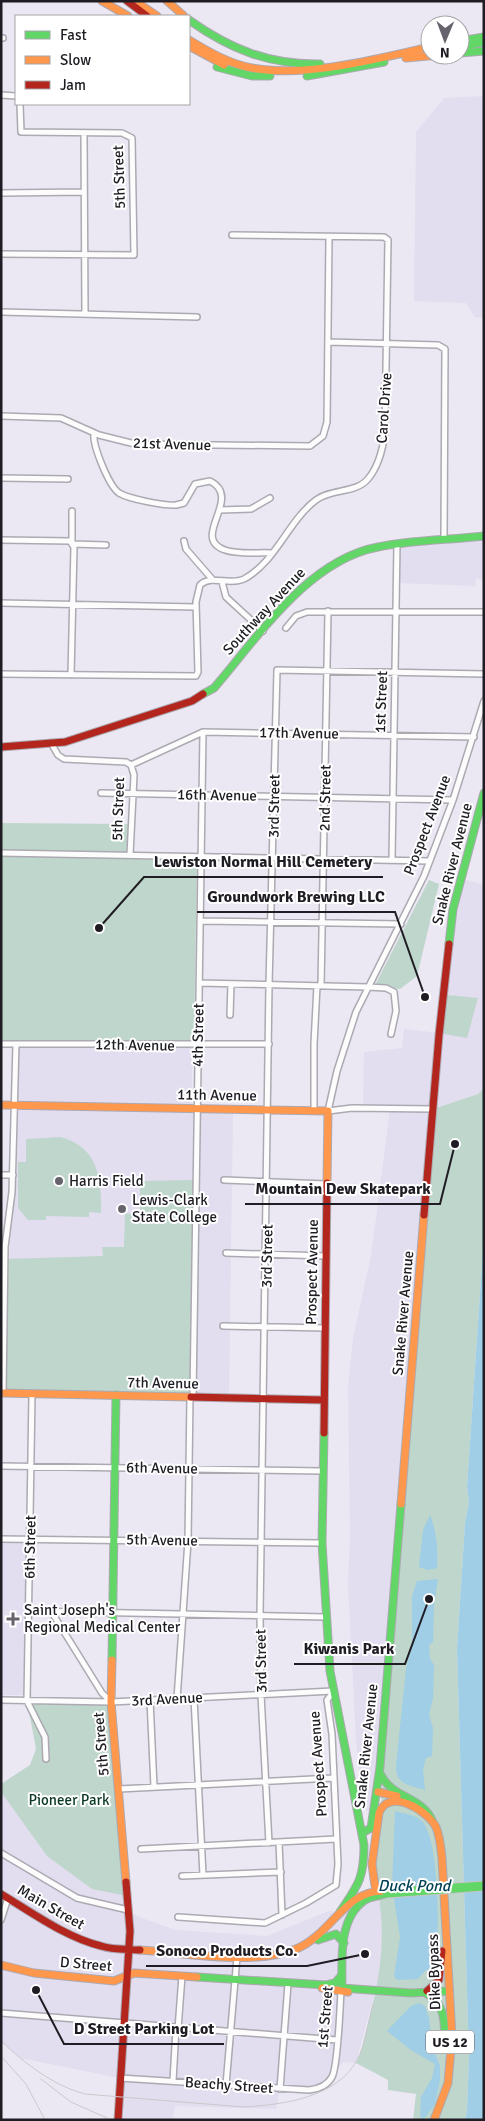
<svg xmlns="http://www.w3.org/2000/svg" width="485" height="2121" viewBox="0 0 485 2121" font-family="Signika,sans-serif">
<style>
.built{fill:#e3ddf0}
.green{fill:#bed6cb}
.water{fill:#9fcee6}
.lines{fill:none;stroke-linecap:round;stroke-linejoin:round}
.street-casing{stroke:#aca9b1;stroke-width:8}
.fast-casing{stroke:#aca9b1;stroke-width:9}
.slow-casing{stroke:#aca9b1;stroke-width:9}
.jam-casing{stroke:#aca9b1;stroke-width:9}
.street{stroke:#fcfcfd;stroke-width:5}
.fast{stroke:#63d668;stroke-width:7}
.slow{stroke:#ff974d;stroke-width:7}
.jam{stroke:#b3261e;stroke-width:7}
.rail{stroke:#cac9cc;stroke-width:1}
.fast-bridge-casing{stroke:#c7c5cb;stroke-width:11;stroke-linecap:butt}
.fast-bridge{stroke:#63d668;stroke-width:9}
.poi-dot{fill:#66636c;stroke:#fff;stroke-width:2}
.labels{text-anchor:middle;dominant-baseline:central;stroke-width:4;stroke-linejoin:round;paint-order:stroke}
.shield{fill:#fff;stroke:#626065;stroke-width:1}
.shield-label{font-size:14px;font-weight:bold;fill:#1f1c23}
.street-label{font-size:15px;fill:#1f1c23;stroke:#fff}
.poi-label{font-size:15px;fill:#1f1c23;stroke:#fff;text-anchor:start}
.park-label{font-size:15px;fill:#0a3a22;stroke:#fff}
.water-label{font-size:16px;font-style:italic;fill:#034256;stroke:#fff}
.leader{fill:none;stroke:#1f1c23;stroke-width:2}
.callout-dot{fill:#1f1c23;stroke:#fff;stroke-width:2}
.callout-label{font-size:16px;text-anchor:middle;font-weight:bold;fill:#1f1c23;stroke:#fff;stroke-width:4;stroke-linejoin:round;paint-order:stroke}
</style>
<rect width="100%" height="100%" fill="#ebe8f3"/>
<path class="built" d="M484 96V318L475 317 466 303 414 301 416 132 444 98Z
M484 538V580L476 579 475 586 397 583 399 546Z
M460 878 484 885V1088L478 1094 433 1109 374 1812 364 1810 356 1741 348 1584 350 1536 348 1387 353 1338 371 1256 390 1109 363 1108 364 1052 402 1048 404 1029 439 1033Z
M19 1048H192V1113H233L229 1394 7 1389 10 1225 16 1194Z
M1 1542 26 1543 25 1695H1Z
M1 1792 47 1856 127 1896 128 1910 137 1916 175 1930 267 1936 329 1911 340 1912 378 1891 383 1927 380 1973 356 2063 343 2062 332 2077 317 2089H280L276 2109 175 2106 173 2120H118L119 2078 20 2058 1 2041Z"/>
<path class="green" d="M1 823 128 824 126 859 197 860 194 1041 1 1040Z
M429 880 439 884 417 976 400 989 374 987Z
M447 995 478 998 467 1038 439 1033Z
M484 1088V1234L467 1487 469 1502 465 1523 457 1649 469 2059 467 2112 465 2120H413L416 2094 388 2090V2080L356 2063C363 2049 365 2033 369 2019 382 1971 387 1927 375 1879L430 1192H426L433 1109 478 1094Z
M60 1137C98 1146 102 1179 101 1213L89 1212V1217L46 1216V1220H28L18 1208V1162H26V1139Z
M197 1180 193 1397 3 1393 5 1259 103 1256 102 1247H124L125 1213 140 1215V1181Z
M27 1701 111 1702 127 1896 92 1889 47 1856 1 1792V1784L30 1765 36 1749Z"/>
<path class="water" d="M484 1234V2120H465L467 2111 469 2059 457 1649 465 1523 469 1502 467 1487Z
M430 1515C437 1533 438 1549 437 1568L428 1570 419 1567 423 1530Z
M438 1579 434 1605 433 1642 429 1645 430 1659 434 1665 433 1698 429 1715 433 1728 432 1756 426 1758 423 1769 425 1790C409 1785 396 1785 396 1766L406 1669 412 1641V1596L417 1581Z
M395 1811C404 1814 417 1815 423 1822 440 1844 439 1935 436 1963L434 1967 425 1971 418 1979 397 1980 394 1976 400 1937 392 1886Z
M419 2003 425 2006 429 2018 432 2046 440 2066V2080L435 2104 423 2120 420 2115 421 2097 432 2078 435 2064 411 2050 387 2031 411 2006Z"/>
<g class="lines">
<defs>
<path id="street" d="M1 38H3
M1 95 16 96
M84 133 85 314
M1 193 84 192
M1 254 134 255 132 138 122 133 21 132 20 104
M1 312 197 317
M328 342 438 345 445 349 444 539
M1 416 61 418 99 435 135 444 310 446 323 436 327 422 329 237
M94 433C92 445 109 486 119 493 129 499 165 506 176 505L184 503 195 484 210 481C244 498 189 538 225 550 239 555 258 552 272 553
M1 478 68 479
M220 510 251 509 270 498
M1 540 70 541 72 544 106 545
M184 541 186 549 212 579
M222 582 226 597 263 631
M1 603 196 607
M286 628 296 616 307 612H484
M1 674 196 676 198 672 196 602 200 585C212 574 229 586 244 579 276 562 288 521 316 500 332 488 355 494 368 479 379 466 383 448 385 432L388 240 384 237 232 235
M71 675 74 547 72 544V511
M51 743 58 755 64 759 126 762 131 765
M131 765 203 732 474 737
M101 793 453 800
M1 853 429 861
M130 855 134 775 131 765
M392 860 397 544
M200 921 401 924
M199 983 368 987 386 988 394 992 396 1011 391 1034
M321 986 328 611
M230 1015 231 984
M1 1044H269
M433 1109 352 1108 328 1111 337 1071 356 1012 424 876 453 800 484 701
M314 1110V1044L317 986
M1 1175H13
M224 1180 327 1184
M226 1253 326 1256
M223 1326 325 1328
M3 1393 5 1247 12 1192 16 1044
M32 1394 27 1701 45 1737 46 1759
M193 1397 203 732
M1 1466 322 1471
M1 1539 322 1543
M29 1611 326 1617
M51 1611 102 1693 111 1702
M194 1698 203 1875
M177 1699 188 1541 190 1397
M1 1700 111 1702 333 1691
M150 1700 154 1787
M119 1789 333 1778
M279 1842 282 1915
M269 1843 261 1695 260 1615 269 985 277 670 484 674
M141 1849 336 1839
M1 1853 77 1898 128 1910
M182 1876 281 1872
M178 1917 265 1923 306 1903 336 1885 338 1864 332 1734 327 1700 334 1691
M1 1920 8 1898
M1 2013 337 2040
M178 2029 182 1976
M120 2078 309 2090C318 2089 327 2086 332 2077 338 2066 340 2007 341 1991
M173 2081 176 2028
M226 2085 237 1957
M280 2089 288 1984"/>
<path id="fast" d="M189 20C230 49 269 65 320 64
M460 41 484 37
M460 47 484 42
M460 53 484 51
M217 67 252 76H270
M307 76 384 62
M203 694 214 688C258 637 308 560 378 547 412 540 449 540 484 536
M449 944 453 909 484 793
M324 1433 322 1543 330 1671 364 1845C364 1879 358 1885 340 1912
M112 1660 116 1395
M381 1775C392 1798 421 1796 432 1820
M362 1833 371 1828 380 1767 401 1504
M387 1893C380 1896 371 1896 365 1900 338 1918 342 1960 342 1988L411 1993 449 1991
M318 1940 336 1934 344 1943
M197 1977 326 1985 335 1983 342 1975
M427 1994C447 2005 444 2025 445 2045"/>
<path id="slow" d="M102 1 128 16
M135 1 157 16
M167 1 184 16
M189 40C209 52 229 64 252 68 304 78 378 59 430 47
M189 46 224 65
M406 58 439 55
M1 1105 328 1111 327 1183
M1 1393 191 1397
M401 1504 424 1215
M112 1660 111 1702 126 1882
M378 1792 397 1796
M387 1893 375 1886 372 1864 379 1813C389 1787 427 1810 436 1827 440 1837 441 1848 442 1858L452 2037 448 2083 434 2120
M140 1950C186 1953 254 1966 296 1949 332 1934 344 1891 383 1891
M1 1965 34 1973 114 1981 134 1973 197 1977
M322 1988 348 1992"/>
<path id="jam" d="M127 1 147 16
M1 747 65 742 192 701 203 694
M424 1215 439 1035 449 944
M191 1397 324 1400
M324 1433 327 1183
M1 1894C33 1913 65 1937 101 1946 113 1950 127 1949 140 1950
M427 1991 439 1980 442 1951
M118 2120 130 1931 126 1882"/>
</defs>
<use href="#street" class="street-casing"/>
<use href="#fast" class="fast-casing"/>
<use href="#slow" class="slow-casing"/>
<use href="#jam" class="jam-casing"/>
<use href="#street" class="street"/>
<use href="#fast" class="fast"/>
<use href="#slow" class="slow"/>
<use href="#jam" class="jam"/>
<path class="rail" d="M1 2041C26 2064 52 2085 85 2094L243 2107C281 2105 337 2098 357 2060 366 2044 368 2022 373 2004
M1 2056 26 2084 45 2120
M41 2079 71 2102 107 2118"/>
<defs>
<path id="fast-bridge" d="M387 1893 484 1886"/>
</defs>
<use href="#fast-bridge" class="fast-bridge-casing"/>
<use href="#fast-bridge" class="fast-bridge"/>
</g>
<g class="poi-dot">
<circle cx="59" cy="1181" r="5"/>
<circle cx="122" cy="1209" r="5"/>
<path d="M10.5 1611.5h5v5h5v5h-5v5h-5v-5h-5v-5h5z"/>
</g>
<g class="labels">
<rect class="shield" x="426" y="2030.5" width="48" height="23" rx="4"/>
<g class="shield-label">
<text x="450" y="2042">US 12</text>
</g>
<g class="street-label">
<text transform="translate(119 177) rotate(-92)">5th Street</text>
<text transform="translate(384 408) rotate(-86)">Carol Drive</text>
<text transform="translate(172 444) rotate(2)">21st Avenue</text>
<text transform="translate(264 611) rotate(-47)">Southway Avenue</text>
<text transform="translate(381 702) rotate(-88)">1st Street</text>
<text transform="translate(299 733) rotate(1)">17th Avenue</text>
<text transform="translate(217 795) rotate(1)">16th Avenue</text>
<text transform="translate(325 798) rotate(-89)">2nd Street</text>
<text transform="translate(274 806) rotate(-89)">3rd Street</text>
<text transform="translate(118 809) rotate(-88)">5th Street</text>
<text transform="translate(427 825) rotate(-69)">Prospect Avenue</text>
<text transform="translate(452 864) rotate(-76)">Snake River Avenue</text>
<text transform="translate(198 1035) rotate(-89)">4th Street</text>
<text transform="translate(135 1045) rotate(1)">12th Avenue</text>
<text transform="translate(217 1095) rotate(1)">11th Avenue</text>
<text transform="translate(267 1256) rotate(-89)">3rd Street</text>
<text transform="translate(312 1272) rotate(-89)">Prospect Avenue</text>
<text transform="translate(403 1313) rotate(-85)">Snake River Avenue</text>
<text transform="translate(163 1383) rotate(1)">7th Avenue</text>
<text transform="translate(162 1468) rotate(1)">6th Avenue</text>
<text transform="translate(162 1540) rotate(1)">5th Avenue</text>
<text transform="translate(30 1547) rotate(-89)">6th Street</text>
<text transform="translate(261 1661) rotate(-91)">3rd Street</text>
<text transform="translate(167 1699) rotate(-3)">3rd Avenue</text>
<text transform="translate(101 1744) rotate(-95)">5th Street</text>
<text transform="translate(366 1746) rotate(-84)">Snake River Avenue</text>
<text transform="translate(318 1764) rotate(-94)">Prospect Avenue</text>
<text transform="translate(51 1907) rotate(30)">Main Street</text>
<text transform="translate(86 1964) rotate(5)">D Street</text>
<text transform="translate(434 1972) rotate(-92)">Dike Bypass</text>
<text transform="translate(325 2017) rotate(-85)">1st Street</text>
<text transform="translate(229 2085) rotate(4)">Beachy Street</text>
</g>
<g class="poi-label">
<text x="69" y="1181">Harris Field</text>
<text x="132" y="1200">Lewis-Clark<tspan x="132" dy="17">State College</tspan></text>
<text x="24" y="1610">Saint Joseph's<tspan x="24" dy="17">Regional Medical Center</tspan></text>
</g>
<g class="park-label">
<text x="69" y="1800">Pioneer Park</text>
</g>
<g class="water-label">
<text x="414" y="1886">Duck Pond</text>
</g>
</g>
<path class="leader" d="M99 928L144 877H383M425 997L395 912H197M455 1144L440 1204H245M429 1599L405 1664H294M365 1954L307 1966H146M36 1990L64 2044H224"/>
<g class="callout-dot">
<circle cx="99" cy="928" r="5"/>
<circle cx="425" cy="997" r="5"/>
<circle cx="455" cy="1144" r="5"/>
<circle cx="429" cy="1599" r="5"/>
<circle cx="365" cy="1954" r="5"/>
<circle cx="36" cy="1990" r="5"/>
</g>
<g class="callout-label">
<text x="263" y="867">Lewiston Normal Hill Cemetery</text>
<text x="296" y="902">Groundwork Brewing LLC</text>
<text x="343" y="1194">Mountain Dew Skatepark</text>
<text x="349" y="1654">Kiwanis Park</text>
<text x="227" y="1956">Sonoco Products Co.</text>
<text x="144" y="2034">D Street Parking Lot</text>
</g>
<rect width="485" height="2121" fill="none" stroke="#1f1c23" stroke-width="5"/>
<rect x="15" y="15" width="175" height="90" fill="#ffffff" stroke="#a5a4a7"/>
<rect x="25" y="31" width="25" height="8" fill="#63d668" stroke="#a5a4a7"/>
<text x="60" y="40" font-size="15" fill="#1f1c23">Fast</text>
<rect x="25" y="56" width="25" height="8" fill="#ff974d" stroke="#a5a4a7"/>
<text x="60" y="65" font-size="15" fill="#1f1c23">Slow</text>
<rect x="25" y="81" width="25" height="8" fill="#b3261e" stroke="#a5a4a7"/>
<text x="60" y="90" font-size="15" fill="#1f1c23">Jam</text>
<g transform="translate(445 40) rotate(181)"><circle r="24" fill="#ffffff" stroke="#a5a4a7"/>
<path d="M0-4L9 19L0 12L-9 19Z" fill="#66636c"/>
<text y="-8" font-size="14" font-weight="bold" text-anchor="middle" fill="#1f1c23">N</text>
</g>
</svg>
